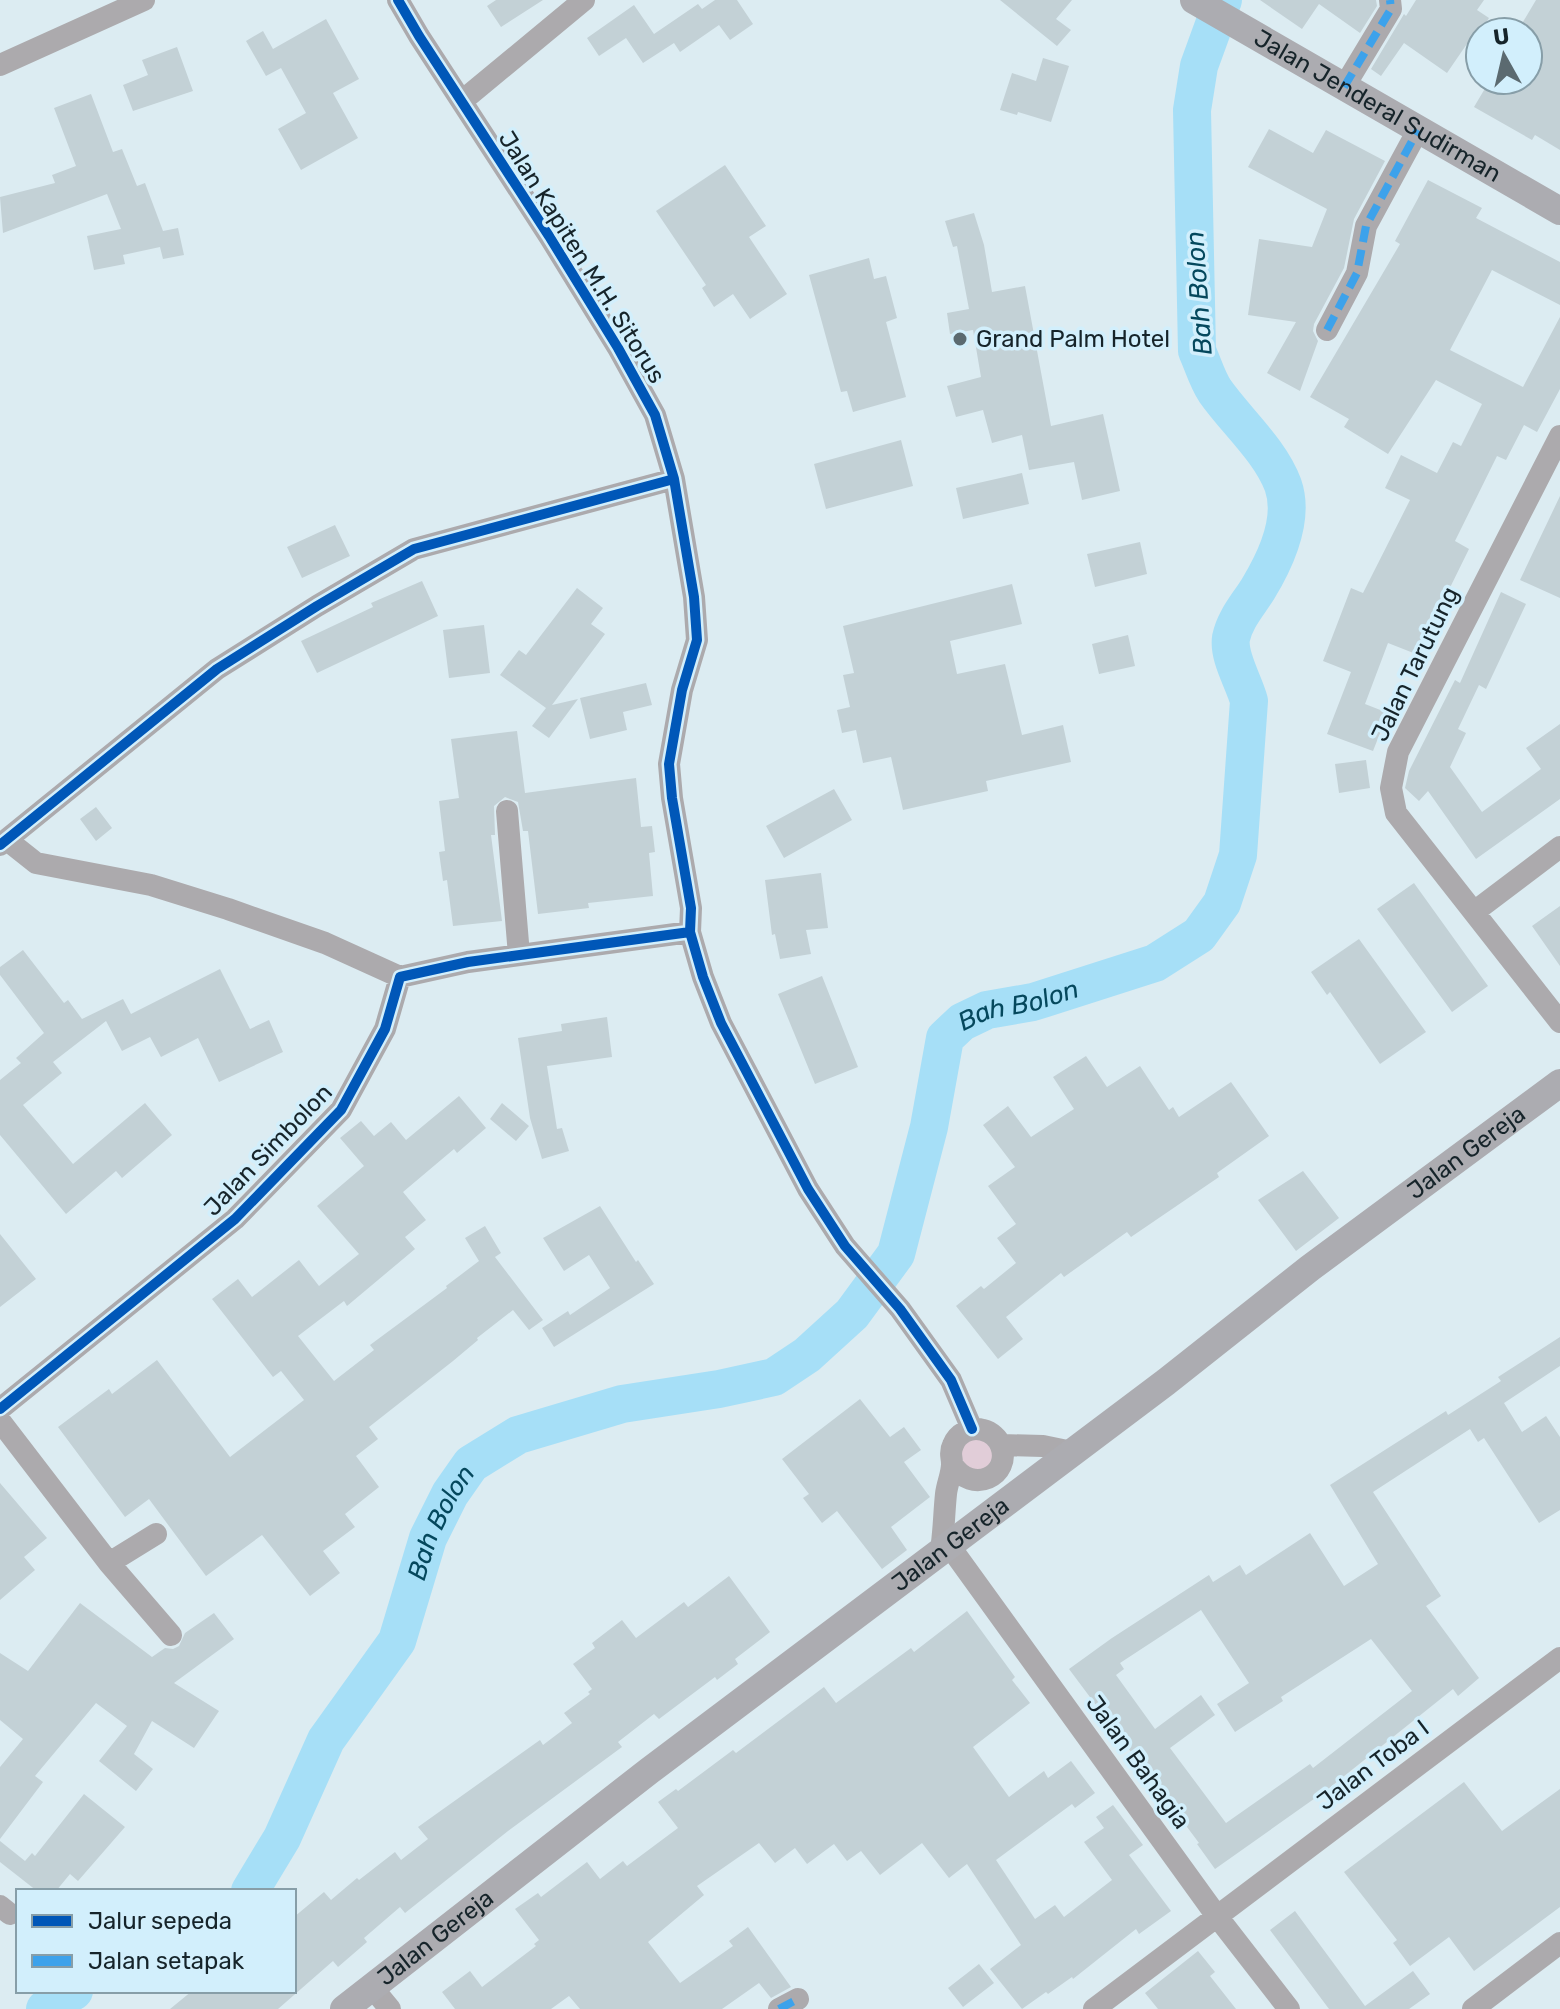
<svg xmlns="http://www.w3.org/2000/svg" width="1560" height="2009" viewBox="0 0 1560 2009" font-family="Rubik,sans-serif">
<style>
.green{fill:#e1cdd8}
.lines{fill:none;stroke-linecap:round;stroke-linejoin:round}
.river{stroke:#a6dff7;stroke-width:38}
.building{fill:#c3d1d6;fill-rule:evenodd}
.minor{stroke:#acaaad;stroke-width:22}
.major{stroke:#acacb1;stroke-width:28}
.quiet{stroke:#3da2eb;stroke-width:8;stroke-dasharray:16 8;stroke-linecap:butt}
.cycleway-casing{stroke:#d2effc;stroke-width:15}
.cycleway{stroke:#0057b8;stroke-width:10}
.poi-dot{fill:#5b6a70;stroke:#d2effc;stroke-width:3}
.labels{text-anchor:middle;dominant-baseline:central;stroke-width:7;stroke-linejoin:round;paint-order:stroke}
.street-label{font-size:24px;fill:#16242a;stroke:#d2effc}
.poi-label{font-size:24px;fill:#16242a;stroke:#d2effc;text-anchor:start}
.water-label{font-size:26px;font-style:italic;fill:#05485d;stroke:#d2effc}
</style>
<rect width="100%" height="100%" fill="#dcecf2"/>
<path class="green" d="M980 1430 999 1463 973 1478 954 1446Z"/>
<g class="lines">
<g class="river">
<path id="s1" d="M250 1891 282 1838 326 1740 397 1641 428 1538 450 1494 471 1464 518 1435 622 1404 719 1389 774 1377 807 1355 852 1314 896 1254 929 1127 945 1038 962 1022 987 1010 1033 1002 1155 963 1199 935 1222 903 1238 855 1249 701C1244 682 1228 657 1231 638 1235 619 1248 605 1258 589 1275 561 1295 519 1283 485 1270 450 1236 421 1215 391 1207 379 1203 364 1197 351L1192 110 1199 66 1223 0"/>
<path d="M45 2009 74 1991"/>
</g>
</g>
<path class="building" d="M496 0H543L501 27 487 6Z
M715 0H737L753 24 730 40 719 25 680 52 674 43 643 63 626 38 599 56 587 38 634 5 654 34 698 4 702 9Z
M1000 0H1072L1056 19 1071 30 1057 46Z
M1260 0H1376L1377 6 1360 33 1319 4 1302 29Z
M1416 0H1484L1477 10 1489 18 1477 37 1473 35 1447 73 1404 43 1381 76 1371 69 1404 14 1406 16Z
M1536 0H1560V150L1535 135 1532 140 1474 107 1490 80H1528V32H1517Z
M326 19 359 79 333 93 358 138 301 170 278 129 306 113 281 68 266 76 246 41 263 31 273 49Z
M177 47 193 91 133 111 123 85 148 75 142 60Z
M1043 58 1069 66 1051 122 1018 112 1017 115 1000 110 1012 73 1036 81Z
M91 94 113 152 122 149 137 186 145 183 163 231 178 228 184 255 163 259 160 247 123 255 125 264 94 270 87 236 121 229 107 194 3 233 0 197 55 183 52 175 76 166 54 108Z
M1269 129 1313 153 1326 130 1385 161 1354 219 1344 268 1314 324 1313 331 1318 341 1300 391 1267 373 1296 322 1248 315 1259 239 1312 247 1327 209 1248 167Z
M725 165 766 226 749 237 787 294 750 319 733 294 714 307 702 288 706 285 656 211Z
M1428 180 1482 208 1476 218 1560 262V305L1492 270 1450 350 1523 387 1560 317V389L1537 432 1524 425 1506 460 1497 456 1455 541 1469 549 1437 614 1432 612 1416 654 1388 643 1365 704 1388 713 1373 751 1327 734 1351 672 1323 661 1351 588 1363 593 1410 500 1385 488 1401 455 1437 473 1453 442 1461 446 1482 404 1436 380 1388 454 1344 427 1349 419 1310 397 1400 244 1395 241Z
M974 213 984 245 992 292 1025 286 1051 426 1103 414 1120 491 1082 500 1074 462 1029 470 1022 435 992 443 983 410 956 417 947 386 981 377 973 330 950 334 947 313 969 309 957 246 953 247 945 221Z
M869 258 874 279 886 276 897 318 886 322 906 397 853 412 847 391 841 392 809 275Z
M901 440 913 486 826 509 814 464Z
M1022 473 1029 504 963 519 956 488Z
M1560 496V598L1520 580Z
M335 525 350 556 302 578 287 547Z
M1140 542 1147 574 1095 587 1087 554Z
M422 581 438 616 317 673 301 641 373 607 371 603Z
M1012 584 1022 624 950 641 957 674 1005 664 1022 735 1063 725 1071 762 986 781 988 791 903 810 891 757 863 763 856 730 842 733 837 710 850 707 843 675 854 673 843 626Z
M577 588 603 608 591 624 605 634 552 705 578 699 549 738 532 726 546 708 500 675 519 650 526 655Z
M1501 592 1526 604 1486 689 1479 685 1458 729 1466 733 1450 767 1482 812 1541 769 1526 748 1560 724V799L1476 859 1428 791 1419 801 1405 788 1409 771 1455 680 1460 683Z
M484 625 490 673 449 678 443 630Z
M1128 635 1135 666 1099 674 1092 644Z
M646 683 652 705 623 712 627 730 590 739 580 698Z
M517 731 525 793 636 778 641 827 652 826 655 852 649 853 653 896 588 903 589 908 538 914 528 831H523L518 802 505 797 494 806 495 835H491L502 921 453 926 447 880 443 881 439 852 445 851 439 801 459 798 451 739Z
M1366 760 1370 788 1339 793 1335 764Z
M834 789 852 820 784 858 766 826Z
M96 807 112 828 96 841 80 819Z
M821 873 828 928 806 930 811 954 780 959 775 934 772 935 765 880Z
M1414 883 1488 986 1452 1012 1377 909Z
M1560 906V966L1532 926Z
M1359 939 1426 1032 1380 1064 1330 992 1327 995 1311 972Z
M23 950 64 1003 68 1000 82 1019 123 999 131 1014 220 969 250 1029 269 1020 283 1052 219 1082 198 1038 161 1057 150 1037 122 1051 106 1021 53 1062 62 1073 23 1105 73 1164 145 1103 172 1135 122 1178 116 1171 66 1214 0 1135V1080L21 1063 16 1058 44 1033 0 975V967Z
M822 976 858 1067 815 1084 778 994Z
M607 1017 612 1057 547 1066 557 1129 562 1128 569 1151 542 1159 530 1118 518 1038 562 1031 561 1024Z
M1086 1056 1107 1087 1140 1066 1169 1110 1173 1107 1179 1117 1231 1082 1269 1136 1217 1173 1219 1177 1131 1237 1127 1232 1064 1277 1061 1273 1006 1317 1023 1339 998 1359 956 1306 981 1286 984 1289 1016 1263 997 1238 1016 1224 988 1186 1015 1167 983 1125 1008 1106 1031 1137 1074 1109 1053 1077Z
M459 1096 486 1128 457 1153 454 1149 403 1192 426 1220 405 1237 415 1249 347 1306 344 1301 298 1336 334 1381 374 1350 370 1345 447 1288 446 1286 479 1261 465 1238 485 1226 501 1253 495 1257 543 1320 529 1330 513 1310 477 1338 478 1340 453 1361 369 1427 378 1439 356 1456 379 1487 345 1514 355 1527 323 1551 340 1573 310 1596 262 1535 206 1576 149 1499 125 1517 58 1427 109 1389 112 1394 157 1360 230 1457 304 1400 281 1371 273 1377 212 1299 238 1279 252 1297 299 1260 319 1286 359 1254 317 1206 364 1166 340 1138 361 1121 374 1136 391 1122 406 1140Z
M502 1103 529 1126 516 1141 490 1119Z
M1303 1171 1339 1218 1296 1251 1258 1200Z
M600 1206 636 1262 638 1260 654 1284 554 1347 542 1328 568 1311 570 1315 610 1288 589 1255 564 1271 543 1238Z
M0 1234 36 1279 0 1307Z
M1560 1337V1366L1504 1403 1522 1432 1546 1416 1560 1437V1510L1539 1523 1484 1438 1478 1442 1470 1429 1373 1492 1441 1596 1426 1606 1479 1678 1458 1696 1453 1689 1328 1789 1215 1869 1197 1844 1199 1843 1069 1669 1112 1638 1209 1575 1213 1582 1240 1565 1246 1575 1310 1533 1344 1586 1378 1564 1330 1485 1446 1411 1448 1415 1501 1381 1498 1377ZM1201 1610 1249 1683 1217 1704 1235 1732 1283 1701 1281 1697 1371 1639 1412 1691 1313 1768 1310 1764 1226 1823 1170 1748 1215 1715 1201 1695 1155 1729 1116 1675 1124 1669 1120 1663Z
M860 1399 890 1437 904 1427 921 1450 904 1462 930 1497 891 1527 907 1550 882 1569 837 1511 822 1523 803 1498 809 1494 782 1459Z
M0 1483 47 1538 24 1557 35 1570 0 1600Z
M729 1576 770 1632 735 1659 738 1664 717 1680 715 1677 659 1719 654 1714 618 1742 622 1747 508 1831 405 1913 400 1907 364 1938 367 1942 338 1967 333 1961 278 2009H170L192 1991H294V1917L324 1892 331 1900 357 1878 359 1880 395 1852 401 1860 428 1839 418 1827 540 1740 543 1745 572 1723 564 1713 590 1694 588 1692 592 1689 573 1664 595 1648 592 1643 622 1620 636 1638 684 1602 688 1607Z
M80 1603 152 1657 165 1648 173 1649 179 1646 185 1633 214 1613 234 1639 174 1683 219 1711 194 1748 152 1721 134 1754 153 1769 136 1791 99 1761 127 1726 96 1703 35 1776 43 1782 0 1839V1767L23 1739 0 1720V1653L28 1671Z
M967 1611 1015 1677 1012 1680 1030 1703 973 1747 1009 1797 1044 1771 1048 1778 1071 1761 1095 1793 1075 1808 1072 1804 996 1860 1035 1919 1055 1905 1064 1917 1112 1880 1084 1842 1104 1828 1096 1817 1113 1805 1143 1845 1129 1855 1171 1911 1139 1934 1136 1929 1073 1979 1072 1977 1048 1994 1046 1992 1022 2009 990 1969 1021 1945 967 1864 949 1878 922 1843 880 1875 861 1851 847 1861 834 1844 807 1864 795 1848 775 1863 759 1843 697 1886 704 1895 648 1942 680 1983 733 1946 729 1941 748 1927 791 1987 771 1998 759 1983 722 2009H580L569 1996 551 2009H455L442 1992 470 1971 482 1987 536 1946 534 1944 539 1940 515 1909 538 1893 541 1897 587 1862 600 1879 623 1861 627 1866 678 1828 658 1802 676 1789 678 1791 733 1750 736 1753 824 1687 836 1703 911 1648 914 1652Z
M1464 1782 1502 1831 1560 1789V1907L1474 1971 1449 1937 1410 1966 1393 1943 1397 1940 1344 1872Z
M84 1794 125 1827 78 1881 70 1874 56 1891H37L0 1862V1841L25 1861 32 1853 35 1856Z
M1295 1911 1365 2006 1413 1971 1430 1994 1409 2009H1329L1270 1930Z
M1198 1951 1215 1972 1210 1976 1236 2009H1158L1145 1993Z
M979 1964 994 1983 963 2007 948 1988Z"/>
<g class="lines">
<path class="minor" d="M398 0 419 36 549 236 618 348 655 415 674 479 694 597 697 640 682 690 669 764 672 798 691 908 690 932 703 977 721 1023 808 1189 845 1246 900 1309 951 1380 972 1429
M0 65 144 0
M1344 87 1391 9 1390 0
M462 101 584 0
M1327 330 1357 273 1366 226 1418 130
M1560 436 1398 752 1391 788 1396 813 1560 1022
M507 811 519 955
M7 840 36 863 151 885 228 909 325 943 400 977
M0 845 217 669 317 606 414 549 674 479
M1474 912 1560 847
M0 1409 235 1219 341 1110 385 1029 400 977 468 962 690 932
M0 1421 109 1563 171 1635
M1001 1445 1043 1446 1072 1452
M948 1544 1216 1915 1289 2009
M941 1550C944 1531 944 1513 946 1494 947 1484 952 1474 952 1464 952 1456 949 1453 953 1445 957 1434 970 1426 983 1430 991 1432 998 1438 1001 1446 1012 1475 972 1496 952 1464
M109 1563 156 1534
M0 1906 10 1914
M371 1986 390 2009
M779 2009 798 1999
M1094 2009 1560 1658
M1473 2009 1560 1943"/>
<g class="major">
<path id="s2" d="M1194 0 1560 211"/>
<path id="s3" d="M344 2009 649 1771 1166 1382 1310 1268 1560 1083"/>
</g>
<path class="quiet" d="M1344 87 1391 9 1390 0
M1327 330 1357 273 1366 226 1418 130
M779 2009 798 1999"/>
<defs>
<path id="cycleway" d="M398 0 419 36 549 236 618 348 655 415 674 479 694 597 697 640 682 690 669 764 672 798 691 908 690 932 703 977 721 1023 808 1189 845 1246 900 1309 951 1380 972 1429
M0 845 217 669 317 606 414 549 674 479
M0 1409 235 1219 341 1110 385 1029 400 977 468 962 690 932"/>
</defs>
<use href="#cycleway" class="cycleway-casing"/>
<use href="#cycleway" class="cycleway"/>
</g>
<circle class="poi-dot" cx="960" cy="339" r="8"/>
<g class="labels">
<g class="street-label">
<text stroke="none"><textPath href="#s2" startOffset="212">Jalan Jenderal Sudirman</textPath></text>
<text transform="translate(582 257) rotate(58)">Jalan Kapiten M.H. Sitorus</text>
<text transform="translate(1415 664) rotate(-64)">Jalan Tarutung</text>
<text transform="translate(268 1150) rotate(-46)">Jalan Simbolon</text>
<text stroke="none"><textPath href="#s3" startOffset="1412">Jalan Gereja</textPath></text>
<text stroke="none"><textPath href="#s3" startOffset="764">Jalan Gereja</textPath></text>
<text transform="translate(1138 1762) rotate(54)">Jalan Bahagia</text>
<text transform="translate(1373 1765) rotate(-37)">Jalan Toba I</text>
<text stroke="none"><textPath href="#s3" startOffset="116">Jalan Gereja</textPath></text>
</g>
<g class="poi-label">
<text x="976" y="339">Grand Palm Hotel</text>
</g>
<g class="water-label">
<text transform="translate(1199 293) rotate(-94)">Bah Bolon</text>
<text stroke="none"><textPath href="#s1" startOffset="1282">Bah Bolon</textPath></text>
<text stroke="none"><textPath href="#s1" startOffset="418">Bah Bolon</textPath></text>
</g>
</g>
<rect x="16" y="1889" width="280" height="104" fill="#d2effc" stroke="#879ea8" stroke-width="2"/>
<rect x="32" y="1915" width="40" height="12" fill="#0057b8" stroke="#879ea8" stroke-width="2"/>
<text x="88" y="1929" font-size="24" fill="#16242a">Jalur sepeda</text>
<rect x="32" y="1955" width="40" height="12" fill="#3da2eb" stroke="#879ea8" stroke-width="2"/>
<text x="88" y="1969" font-size="24" fill="#16242a">Jalan setapak</text>
<g transform="translate(1504 56) rotate(352)"><circle r="38" fill="#d2effc" stroke="#879ea8" stroke-width="2"/>
<path d="M0-6L14 30L0 20L-14 30Z" fill="#5b6a70"/>
<text y="-12" font-size="22" font-weight="bold" text-anchor="middle" fill="#16242a">U</text>
</g>
</svg>
